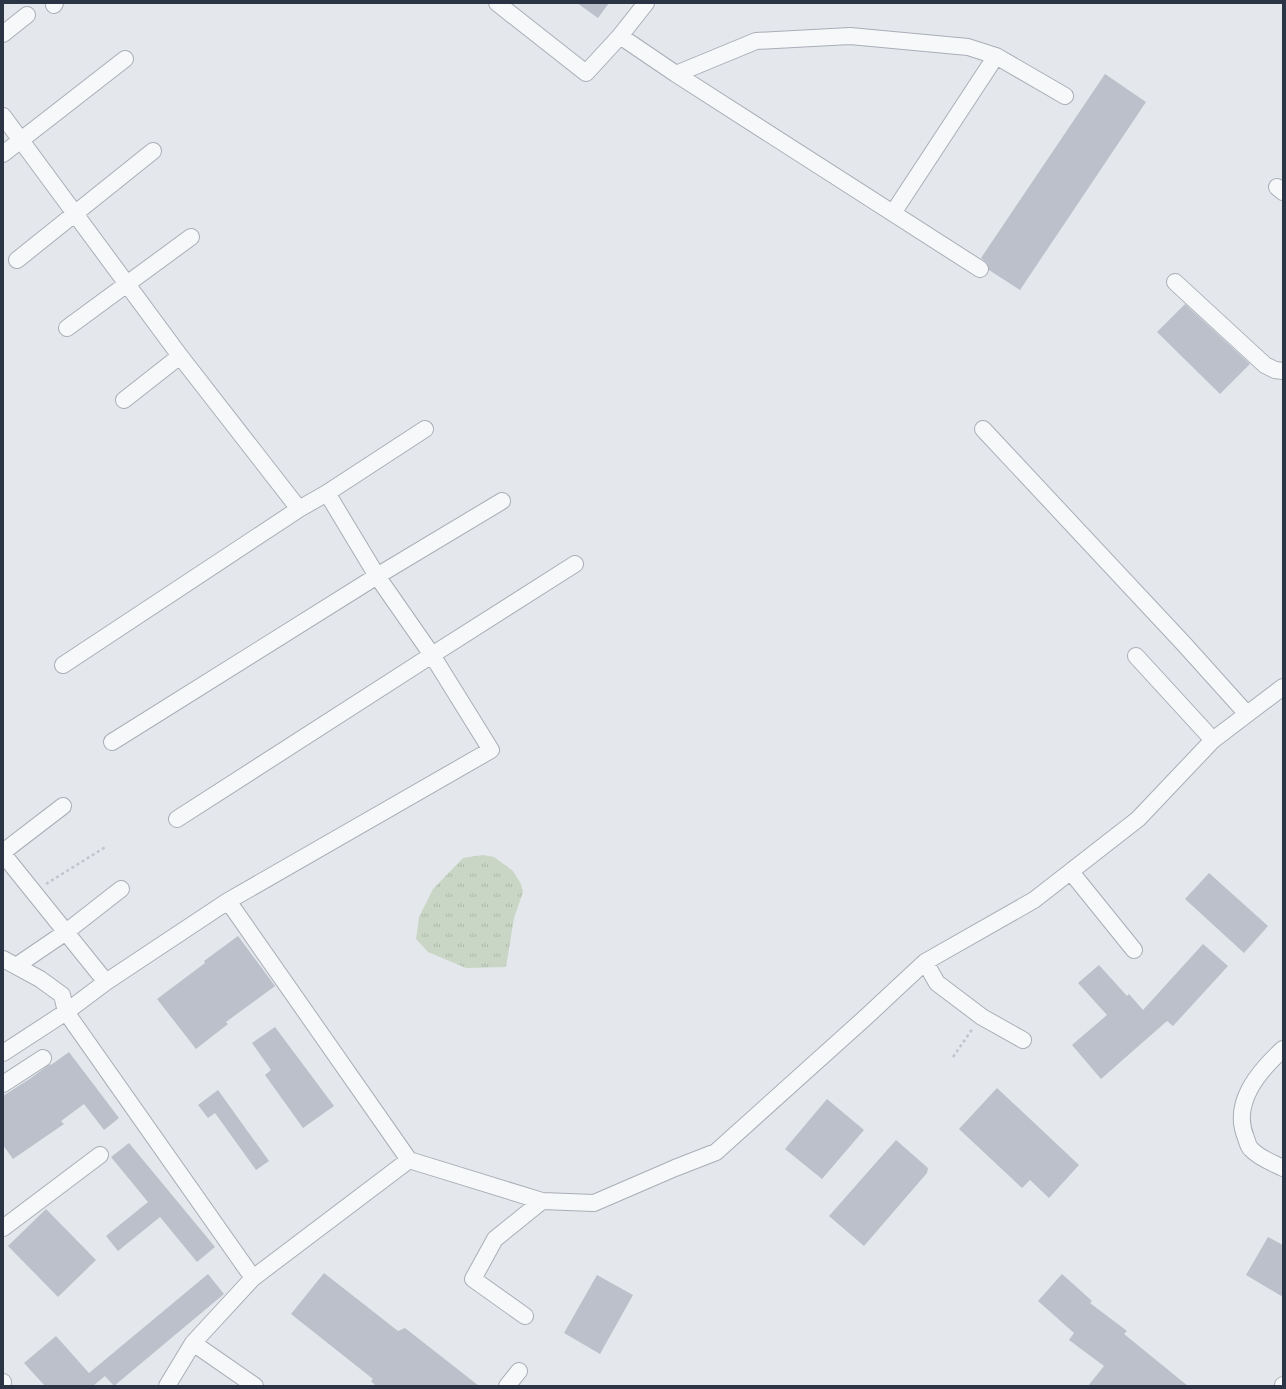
<svg xmlns="http://www.w3.org/2000/svg" width="1286" height="1389" viewBox="0 0 1286 1389" font-family="'Asap Condensed',sans-serif">
<style>
.grass{fill:url(#grass-tufts)}
.building{fill:#bbc0ca}
.lines{fill:none;stroke-linecap:round;stroke-linejoin:round}
.minor-casing{stroke:#a9aeb7;stroke-width:18}
.path{stroke:#c2c5cb;stroke-width:2.5;stroke-dasharray:3 3;stroke-linecap:butt}
.minor{stroke:#f7f8fa;stroke-width:16}
</style>
<defs>
<pattern id="grass-tufts" width="24" height="20" patternUnits="userSpaceOnUse"><rect width="24" height="20" fill="#c9d6c5"/><path d="M3 7l-1-3M5 7V3M7 7l1-3M15 17l-1-3M17 17v-4M19 17l1-3" fill="none" stroke="#adb8ab"/></pattern>
</defs>
<rect width="100%" height="100%" fill="#e4e7ec"/>
<path class="grass" d="M483 855 494 857 513 871 521 884 523 892 514 918 506 967 466 968 428 952 416 939 419 917 433 889 463 858Z"/>
<path class="building" d="M577 3H609L598 18Z
M1105 74 1146 102 1020 290 989 270 988 264 981 258Z
M1185 304 1250 364 1220 394 1157 332Z
M1209 873 1268 926 1244 953 1185 899Z
M238 936 275 986 226 1022 228 1024 196 1049 157 999 205 963 204 961Z
M1203 944 1228 966 1173 1026 1167 1021 1101 1079 1072 1045 1107 1015 1078 983 1099 965 1127 996 1129 994 1143 1010Z
M275 1027 334 1106 303 1128 265 1075 271 1070 252 1043Z
M69 1052 119 1118 104 1130 84 1104 61 1121 64 1124 13 1159 3 1145V1096L31 1078 50 1064 51 1065Z
M997 1088 1079 1165 1049 1198 1030 1180 1022 1188 959 1129Z
M218 1090 269 1161 256 1170 215 1113 208 1118 198 1105Z
M827 1099 864 1130 822 1179 785 1149Z
M896 1140 928 1168 927 1173 864 1246 829 1216Z
M129 1143 215 1247 197 1262 160 1217 118 1251 106 1236 148 1202 111 1157Z
M46 1209 96 1260 58 1297 8 1246Z
M1268 1237 1283 1245V1297L1246 1275Z
M324 1273 398 1331 405 1328 479 1386H376L371 1381 373 1379 291 1314Z
M208 1274 224 1294 114 1386 105 1376 93 1386H45L24 1363 56 1336 89 1373Z
M1062 1274 1092 1301 1090 1303 1127 1331 1124 1334 1188 1386H1088L1104 1366 1069 1340 1074 1333 1038 1301Z
M597 1275 633 1295 600 1354 564 1333Z"/>
<g class="lines">
<defs>
<path id="minor" d="M497 3 586 73 620 36 646 3
M54 5 55 3
M3 34 27 15
M620 36 676 74 980 269
M676 74 756 41 850 36 968 47 996 56 1065 96
M3 116 180 356 299 509 327 493 425 429
M3 154 125 59
M1277 187 1283 192
M893 213 996 56
M17 260 153 151
M1175 282 1265 365 1275 370 1283 371
M67 328 191 237
M124 400 180 356
M983 429 1184 644 1247 714
M1136 656 1213 740
M63 665 299 509
M112 742 377 576 502 501
M177 819 432 655 377 576 327 493
M3 852 63 806
M3 854 106 982
M1071 872 1134 950
M228 901 491 750 432 655 575 564
M3 959 40 979 62 995 66 1012 253 1278
M925 962 937 983 982 1017 1023 1040
M16 966 66 932 121 889
M1283 1049C1259 1071 1231 1103 1246 1138 1247 1141 1248 1146 1251 1149 1259 1158 1273 1163 1283 1168
M3 1053 66 1012 106 982 228 901 409 1160 542 1201 594 1203 675 1168 716 1152 866 1017 925 962 1034 900 1138 819 1213 740 1283 687
M3 1084 43 1058
M3 1228 100 1155
M525 1316 473 1279 495 1239 542 1201
M193 1343 255 1386
M3 1382V1383
M167 1386 193 1343 253 1278 409 1160
M507 1386 519 1371
M1283 1386V1385"/>
</defs>
<use href="#minor" class="minor-casing"/>
<path class="path" d="M46 884 107 846
M953 1057 973 1028"/>
<use href="#minor" class="minor"/>
</g>
<rect width="1286" height="1389" fill="none" stroke="#2b3445" stroke-width="8"/>
</svg>
